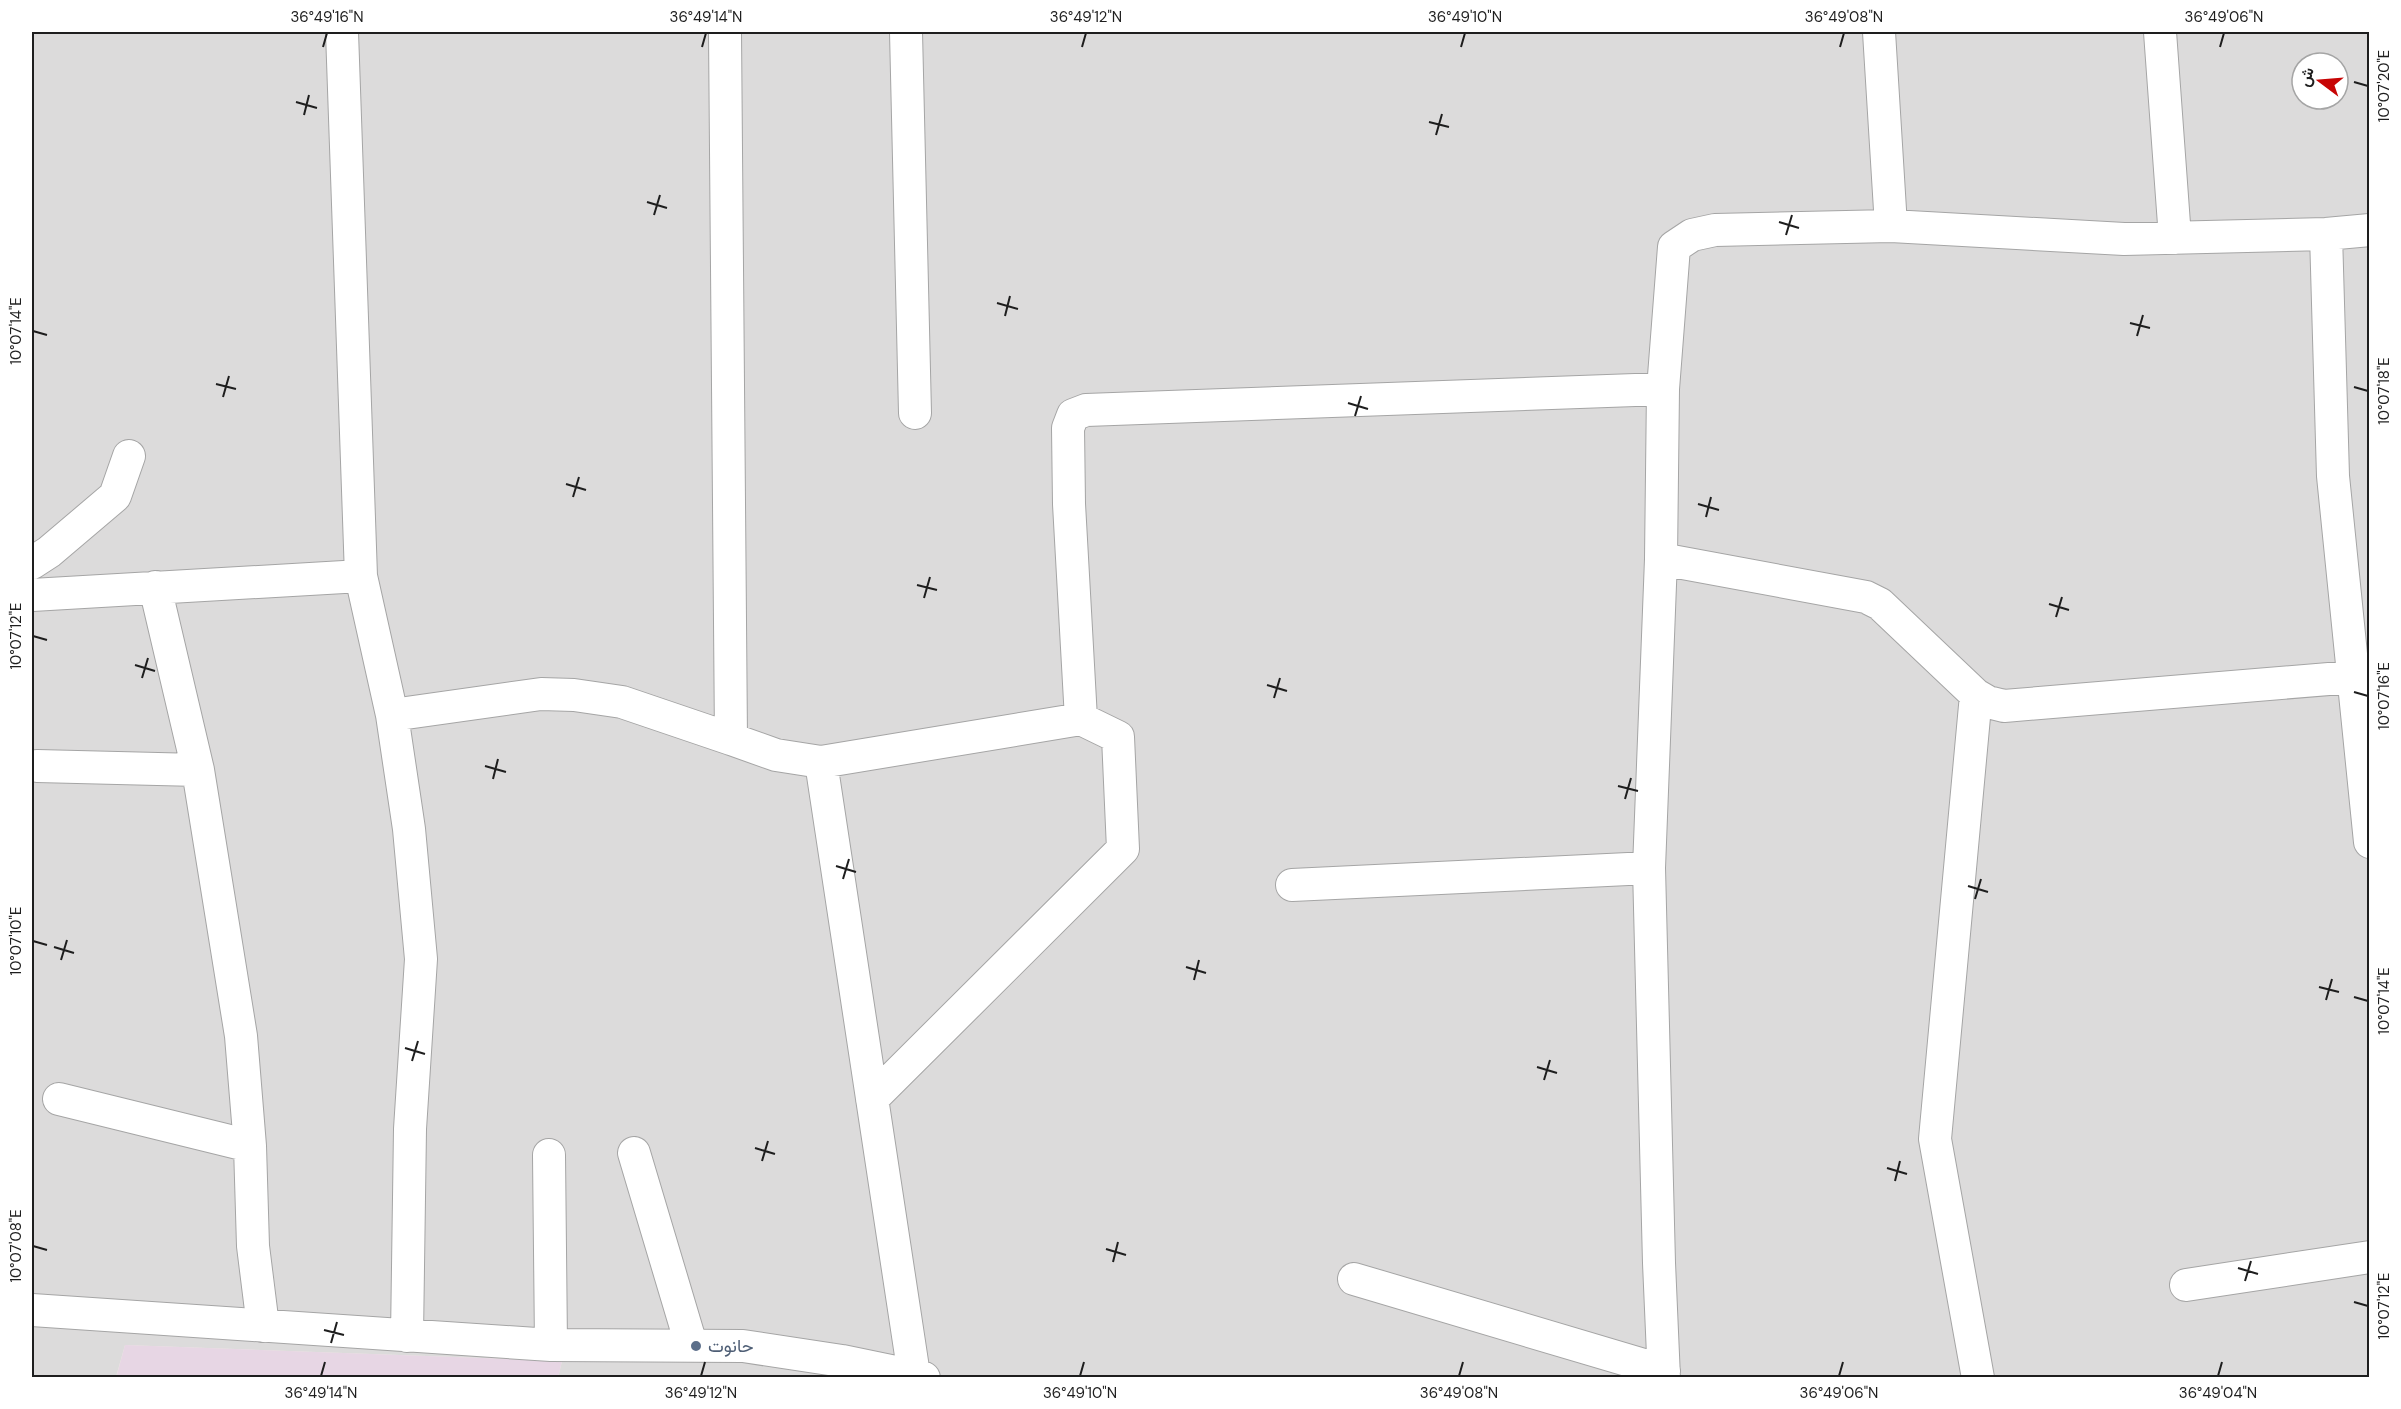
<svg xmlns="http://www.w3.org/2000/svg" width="2401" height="1409" viewBox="0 0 2401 1409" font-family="'DM Sans',Vazirmatn,sans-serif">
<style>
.residential{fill:#dcdbdb;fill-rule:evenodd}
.industrial{fill:#e7d6e4}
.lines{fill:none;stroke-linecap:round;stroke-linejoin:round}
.street-casing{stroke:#a5a5a5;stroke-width:34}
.street{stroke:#fff;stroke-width:32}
.ticks{fill:none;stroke:#1e1e1e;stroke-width:2}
.service-dot{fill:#5c6f8a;stroke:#fff;stroke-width:2}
.labels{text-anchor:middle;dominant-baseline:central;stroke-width:5;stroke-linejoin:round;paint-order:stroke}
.service-label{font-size:18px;fill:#4e5e75;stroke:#fff;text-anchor:start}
.neatline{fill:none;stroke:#1e1e1e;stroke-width:2}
.ticks-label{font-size:15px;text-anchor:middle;fill:#1e1e1e}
</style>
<rect width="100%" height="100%" fill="#efebe4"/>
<path class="residential" d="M32 32H2369V1377L558 1378 562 1361 125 1345 116 1377H32ZM2302 63H2338V99H2302Z"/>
<path class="industrial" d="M125 1345 562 1361 558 1378H116Z"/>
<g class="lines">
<defs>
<path id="street" d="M342 32 361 576 392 715 409 829 421 959 410 1129 407 1336
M725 32 731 739 776 755 821 762 1081 719 1069 504 1068 428 1073 415 1086 410 1663 389
M906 32 915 413
M1879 32 1891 226
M2160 32 2175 238
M2326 234 2333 476 2370 842
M1661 559 1866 597 1880 604 1976 695 1988 702 2004 706 2353 677
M32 563 49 552 115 496 129 456
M155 587 198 770 241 1036 250 1146 253 1246 263 1326
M32 595 361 576
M1976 695 1935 1139 1978 1378
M392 715 541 694 574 695 622 702 731 739
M821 762 914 1375
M37 766 198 770
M1292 885 1649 868
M59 1099 250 1146
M872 1099 1123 849 1118 737 1081 719
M634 1153 691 1344
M549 1155 551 1345
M1354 1279 1664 1371
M2186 1285 2370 1257
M32 1310 551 1345 743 1346 842 1361 924 1378
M1664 1378 1659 1263 1649 868 1661 559 1663 389 1674 247 1692 235 1715 230 1891 226 2124 239 2326 234 2370 230"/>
</defs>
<use href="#street" class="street-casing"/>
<use href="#street" class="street"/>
</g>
<path class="ticks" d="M323 47 327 33M702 47 706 33M1082 47 1086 33M1461 47 1465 33M1840 47 1844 33M2220 47 2224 33M2354 82 2368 86M296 102 317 108M304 115 309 95M1429 122 1449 127M1436 135 1442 114M647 202 667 208M654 215 660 195M1779 222 1799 228M1786 235 1792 215M997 303 1018 309M1005 316 1010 296M2130 323 2150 328M33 331 47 335M2137 336 2143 315M216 384 236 389M2354 387 2368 391M223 397 229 376M1348 403 1368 409M1355 416 1361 396M566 484 586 490M573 497 579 477M1698 504 1719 510M1706 517 1711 497M917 585 937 590M924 598 930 577M2049 604 2069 610M2056 617 2062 597M33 636 47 640M135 665 155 671M142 678 148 658M1267 685 1287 691M2354 692 2368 696M1274 698 1280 678M485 766 506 772M493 779 498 759M1618 786 1638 791M1625 799 1631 778M836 866 856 872M843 879 849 859M1968 886 1988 892M1975 899 1981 879M33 941 47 945M54 947 74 953M61 960 67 940M1186 967 1206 973M1194 980 1199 960M2319 987 2339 992M2354 997 2368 1001M2326 1000 2332 979M405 1048 425 1054M412 1061 418 1041M1537 1067 1557 1073M1544 1080 1550 1060M755 1148 775 1154M762 1161 768 1141M1887 1168 1907 1174M1895 1181 1900 1161M33 1246 47 1250M1106 1249 1126 1255M1113 1262 1118 1242M2238 1268 2258 1274M2245 1281 2251 1261M2354 1302 2368 1306M324 1330 344 1335M331 1343 337 1322M321 1376 325 1362M701 1376 705 1362M1080 1376 1084 1362M1459 1376 1463 1362M1839 1376 1843 1362M2218 1376 2222 1362"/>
<circle class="service-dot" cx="696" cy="1346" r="6"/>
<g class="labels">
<g class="service-label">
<text x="708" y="1346">حانوت</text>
</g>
</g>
<rect width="2401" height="1409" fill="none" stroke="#ffffff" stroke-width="66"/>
<g transform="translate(2320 81) rotate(286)"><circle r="28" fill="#ffffff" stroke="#a5a5a5" stroke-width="1.5"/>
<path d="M0-4.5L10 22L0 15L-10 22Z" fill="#c70505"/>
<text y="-9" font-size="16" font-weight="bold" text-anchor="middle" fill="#1e1e1e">ش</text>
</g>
<rect x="33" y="33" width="2335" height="1343" class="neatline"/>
<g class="ticks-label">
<text x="327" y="22">36°49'16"N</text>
<text x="706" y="22">36°49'14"N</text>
<text x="1086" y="22">36°49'12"N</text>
<text x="1465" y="22">36°49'10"N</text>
<text x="1844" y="22">36°49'08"N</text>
<text x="2224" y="22">36°49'06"N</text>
<text transform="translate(2384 86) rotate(-90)" y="5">10°07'20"E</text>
<text transform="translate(16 331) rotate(-90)" y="5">10°07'14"E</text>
<text transform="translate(2384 391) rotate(-90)" y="5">10°07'18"E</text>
<text transform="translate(16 636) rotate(-90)" y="5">10°07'12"E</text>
<text transform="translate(2384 696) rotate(-90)" y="5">10°07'16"E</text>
<text transform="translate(16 941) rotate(-90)" y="5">10°07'10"E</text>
<text transform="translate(2384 1001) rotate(-90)" y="5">10°07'14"E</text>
<text transform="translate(16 1246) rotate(-90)" y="5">10°07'08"E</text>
<text transform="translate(2384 1306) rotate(-90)" y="5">10°07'12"E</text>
<text x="321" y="1398">36°49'14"N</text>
<text x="701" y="1398">36°49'12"N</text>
<text x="1080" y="1398">36°49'10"N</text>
<text x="1459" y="1398">36°49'08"N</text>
<text x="1839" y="1398">36°49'06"N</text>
<text x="2218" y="1398">36°49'04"N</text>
</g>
</svg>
